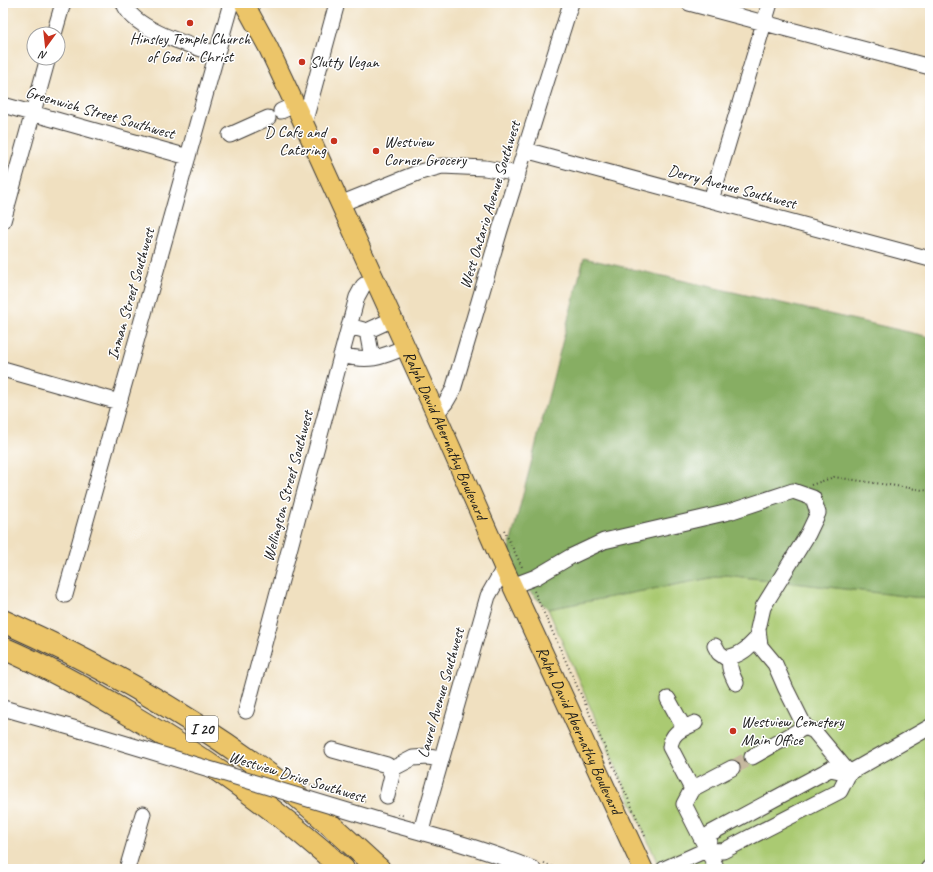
<svg xmlns="http://www.w3.org/2000/svg" width="933" height="872" viewBox="0 0 933 872" font-family="Caveat,sans-serif">
<style>
.green{fill:#aaca72;stroke:#637347}
.forest{fill:#87ae64;stroke:#526540}
.lines{fill:none;stroke-linecap:round;stroke-linejoin:round}
.minor-tunnel{stroke:#c6b99f;stroke-width:15;stroke-dasharray:15 8;stroke-linecap:butt}
.minor-casing{stroke:#3c3935;stroke-width:17}
.major-casing{stroke:#3c3935;stroke-width:21}
.highway-casing{stroke:#3c3935;stroke-width:24}
.path{stroke:#3c3935;stroke-width:2;stroke-dasharray:1 3;stroke-linecap:butt}
.minor{stroke:#fff;stroke-width:15}
.major{stroke:#ecc569;stroke-width:19}
.highway{stroke:#ecc569;stroke-width:22}
.minor-bridge-casing{stroke:#3c3935;stroke-width:17;stroke-linecap:butt}
.path-bridge{stroke:#3c3935;stroke-width:2;stroke-dasharray:1 3;stroke-linecap:butt}
.minor-bridge{stroke:#fff;stroke-width:15}
.poi-dot{fill:#c8321e;stroke:#fff;stroke-width:1.5}
.labels{text-anchor:middle;dominant-baseline:central;stroke-width:3;stroke-linejoin:round;paint-order:stroke}
.shield{fill:#fff;stroke:#606060;stroke-width:1}
.shield-label{font-size:15px;font-weight:bold;fill:#1c1c1c}
.poi-label{font-size:16px;fill:#1c1c1c;stroke:#fff;text-anchor:start}
.street-label{font-size:16px;fill:#1c1c1c;stroke:#fff}
</style>
<rect width="100%" height="100%" fill="#fff"/>
<filter id="ink" filterUnits="userSpaceOnUse"><feTurbulence type="fractalNoise" baseFrequency=".025" numOctaves="2"/><feDisplacementMap in="SourceGraphic" scale="8" xChannelSelector="R" yChannelSelector="G"/><feConvolveMatrix kernelMatrix="1 2 1 2 8 2 1 2 1" color-interpolation-filters="sRGB"/></filter>
<filter id="wash" filterUnits="userSpaceOnUse"><feTurbulence type="fractalNoise" baseFrequency=".012" numOctaves="4" result="noise"/><feDisplacementMap in="SourceGraphic" scale="16" xChannelSelector="R" yChannelSelector="G"/><feGaussianBlur stdDeviation="0.9" result="paint"/><feColorMatrix in="noise" values="0 0 0 0 0 0 0 0 0 0 0 0 0 0 0 0 0 1.4 0 .05"/><feComposite in="paint" operator="in"/></filter>
<g filter="url(#wash)">
<rect width="100%" height="100%" fill="#f0e0c0"/>
<path class="green" d="M726 575 930 599V869H660L548 609Z"/>
<path class="forest" d="M584 258 930 337V599L726 575 548 609 504 568Z"/>
</g>
<g filter="url(#ink)">
<g class="lines">
<path class="minor-tunnel" d="M732 768 752 757"/>
<defs>
<path id="minor" d="M124 3C132 30 193 46 217 54
M689 3 930 67
M54 34 63 3
M3 105 188 157
M281 111 295 105
M304 124 337 3
M230 135 268 118
M525 150 930 259
M711 200 770 3
M340 204 420 172 442 166 485 168 518 174
M3 221 48 58
M349 326 367 331 393 319
M367 331 372 358
M341 355C368 362 381 358 405 347
M3 369 119 402
M436 414 446 402 453 390 500 230 571 3
M512 586 536 577 570 557 604 541 729 512 793 491 813 498 818 513 808 534 763 607 758 629 760 646 775 664 786 689 805 727
M65 595 231 3
M715 646 719 653 726 658C742 655 748 648 759 636
M731 657C727 665 732 675 736 683
M668 699 684 728
M3 708 80 730
M246 711 357 297 363 286 374 277
M333 750 387 765 392 775 387 796
M752 757 805 727 814 731 849 773 930 727
M830 769 849 773 840 791 723 851 706 850 711 833Z
M390 770 413 758 428 757 441 759
M692 789 670 747C672 731 683 729 695 723
M391 824C439 837 487 850 533 869
M421 832 424 820 488 596 504 568
M127 869 143 814
M664 869 706 850
M717 869 684 804 692 789 732 768
M928 869 930 867"/>
<g id="major">
<path id="s1" d="M244 3 268 47 304 124 436 414 504 568 643 869"/>
</g>
<path id="highway" d="M3 621C102 665 197 719 283 785 317 811 348 841 379 869
M3 648C50 668 94 693 137 719 210 762 280 812 343 869"/>
</defs>
<use href="#minor" class="minor-casing"/>
<use href="#major" class="major-casing"/>
<use href="#highway" class="highway-casing"/>
<path class="path" d="M811 485 834 477 930 491
M504 530 523 569
M534 591 646 838
M544 863 557 869"/>
<use href="#minor" class="minor"/>
<use href="#major" class="major"/>
<use href="#highway" class="highway"/>
<defs>
<path id="minor-bridge" d="M80 730 391 824"/>
</defs>
<use href="#minor-bridge" class="minor-bridge-casing"/>
<path class="path-bridge" d="M249 767 354 797 367 803
M398 814 405 816"/>
<use href="#minor-bridge" class="minor-bridge"/>
</g>
</g>
<g class="poi-dot">
<circle cx="190" cy="23" r="4"/>
<circle cx="302" cy="62" r="4"/>
<circle cx="334" cy="141" r="4"/>
<circle cx="376" cy="151" r="4"/>
<circle cx="733" cy="731" r="4"/>
</g>
<g class="labels">
<rect class="shield" x="186" y="716" width="32" height="26" rx="3"/>
<g class="shield-label">
<text x="202" y="729">I 20</text>
</g>
<g class="poi-label">
<text x="190" y="39" text-anchor="middle">Hinsley Temple Church<tspan x="190" dy="18">of God in Christ</tspan></text>
<text x="310" y="62">Slutty Vegan</text>
<text x="326" y="132" text-anchor="end">D Cafe and<tspan x="326" dy="18">Catering</tspan></text>
<text x="384" y="142">Westview<tspan x="384" dy="18">Corner Grocery</tspan></text>
<text x="741" y="722">Westview Cemetery<tspan x="741" dy="18">Main Office</tspan></text>
</g>
<g class="street-label">
<text transform="translate(100 113) rotate(16)">Greenwich Street Southwest</text>
<text transform="translate(732 187) rotate(15)">Derry Avenue Southwest</text>
<text transform="translate(490 205) rotate(-73)">West Ontario Avenue Southwest</text>
<text transform="translate(131 294) rotate(-74)">Inman Street Southwest</text>
<text stroke="none"><textPath href="#s1" startOffset="477">Ralph David Abernathy Boulevard</textPath></text>
<text transform="translate(288 486) rotate(-75)">Wellington Street Southwest</text>
<text transform="translate(441 693) rotate(-74)">Laurel Avenue Southwest</text>
<text stroke="none"><textPath href="#s1" startOffset="801">Ralph David Abernathy Boulevard</textPath></text>
<text transform="translate(297 777) rotate(17)">Westview Drive Southwest</text>
</g>
</g>
<rect width="933" height="872" fill="none" stroke="#fff" stroke-width="16"/>
<g transform="translate(46 46) rotate(195)"><circle r="19" fill="#ffffff" stroke="#a4a4a4"/>
<path d="M0-3L7 15L0 10L-7 15Z" fill="#c8321e"/>
<text y="-6" font-size="11" font-weight="bold" text-anchor="middle" fill="#1c1c1c">N</text>
</g>
</svg>
